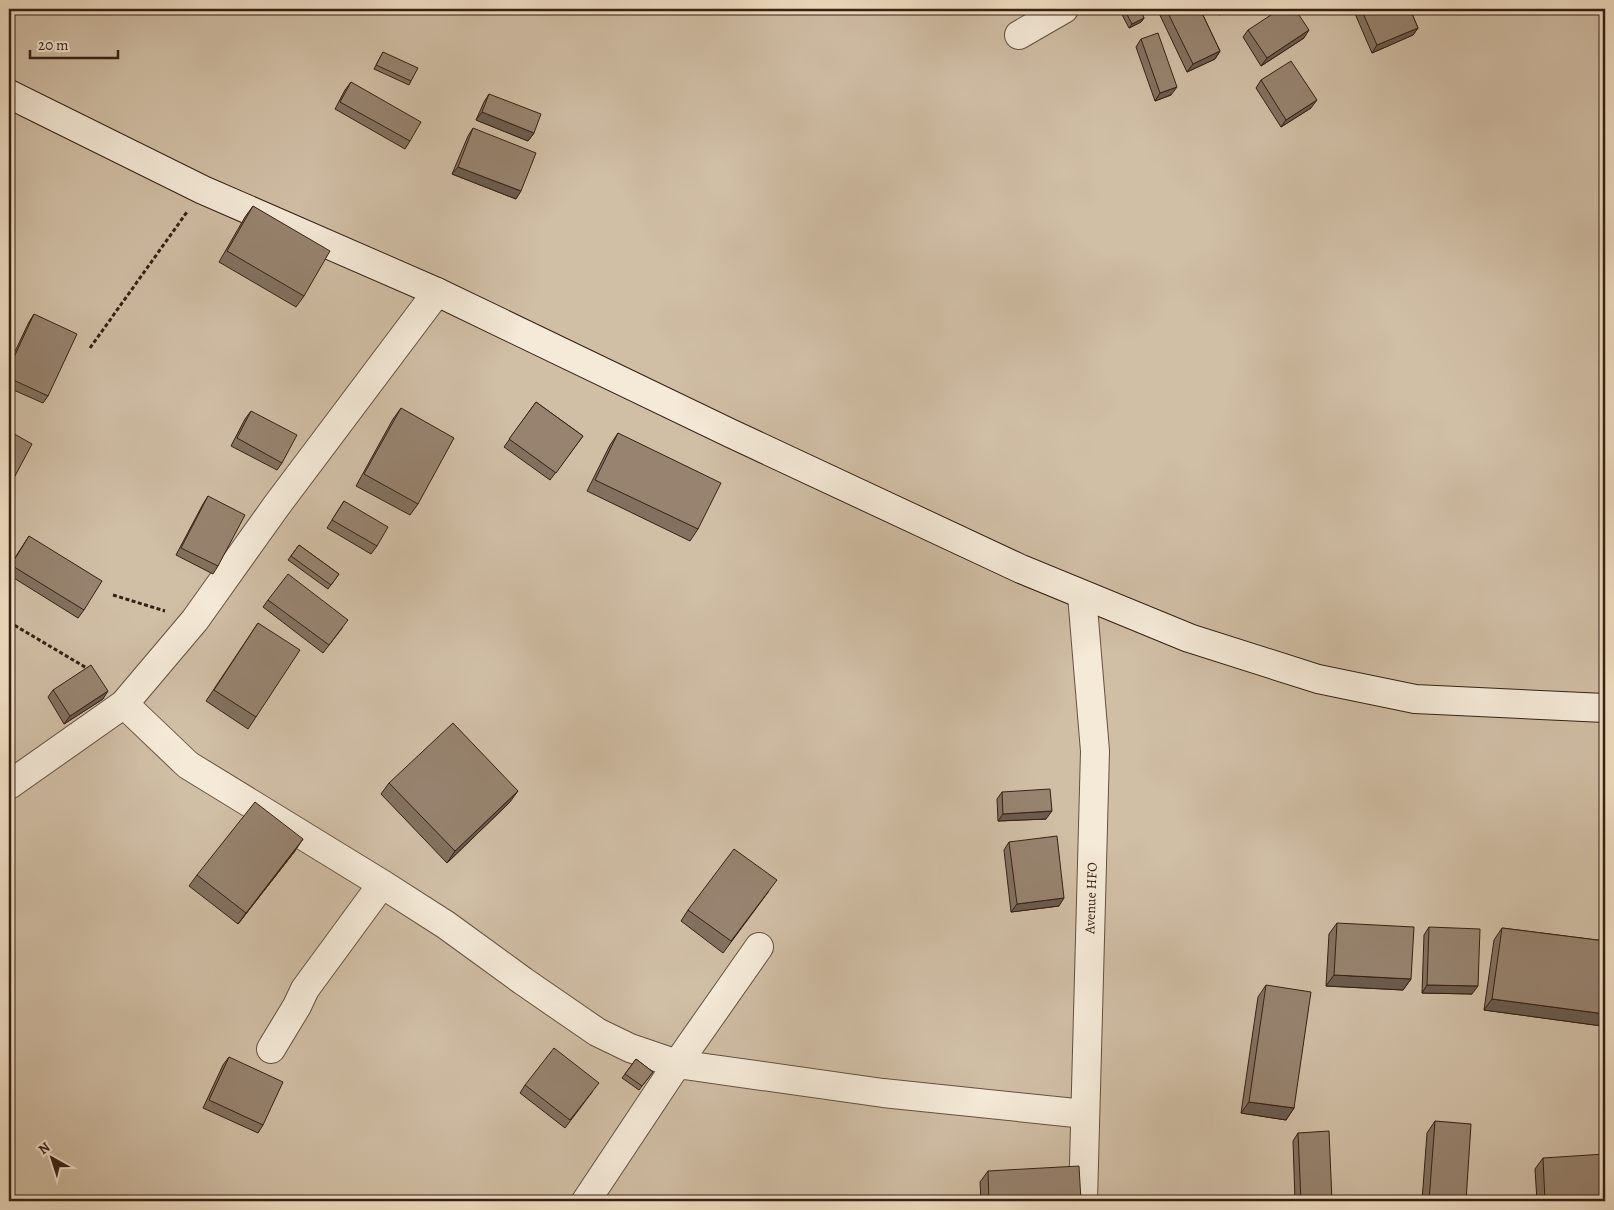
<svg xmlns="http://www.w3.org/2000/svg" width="1614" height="1210" viewBox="0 0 1614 1210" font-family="Alegreya,serif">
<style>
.green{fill:#d0bea5;stroke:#836f5d}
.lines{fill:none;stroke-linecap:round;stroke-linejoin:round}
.street-casing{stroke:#645040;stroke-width:30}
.secondary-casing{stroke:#362015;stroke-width:30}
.path{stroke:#362015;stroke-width:3;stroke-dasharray:4 2.5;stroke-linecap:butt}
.street{stroke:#f5ead8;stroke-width:28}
.secondary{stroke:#f5ead8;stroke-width:28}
.wall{fill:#82715f;stroke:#362015}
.shaded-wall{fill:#6a5c4e;stroke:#362015}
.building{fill:#97836f;stroke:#362015}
.labels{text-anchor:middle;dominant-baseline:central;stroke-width:4;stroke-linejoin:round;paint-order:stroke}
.street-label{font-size:14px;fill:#362015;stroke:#f5ead8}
</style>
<rect width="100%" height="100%" fill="#f0dec3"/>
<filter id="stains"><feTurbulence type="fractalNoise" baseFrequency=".004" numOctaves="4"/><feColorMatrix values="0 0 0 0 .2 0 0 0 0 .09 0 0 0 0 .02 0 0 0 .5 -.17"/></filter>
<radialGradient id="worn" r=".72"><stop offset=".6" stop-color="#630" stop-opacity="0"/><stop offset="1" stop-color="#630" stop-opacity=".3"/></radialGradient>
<path class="green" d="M9 9H1605V1201H9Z"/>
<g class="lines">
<defs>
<path id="street" d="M1019 35 1064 9
M1082 595 1095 751 1083 1201
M124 704 188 765 382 884 446 925 523 981 597 1032 630 1048 677 1064 883 1093 1085 1114
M9 785 124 704 195 620 277 505 437 292
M271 1049 297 1006 305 989 382 884
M586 1201 677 1064 759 947"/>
<path id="secondary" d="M9 94 203 190 437 292 730 433 1021 569 1189 638 1318 679 1415 699 1605 708"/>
</defs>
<use href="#street" class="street-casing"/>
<use href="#secondary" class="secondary-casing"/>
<path class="path" d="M90 348 187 212
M113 595 165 611
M9 622 90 670"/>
<use href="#street" class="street"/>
<use href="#secondary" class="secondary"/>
</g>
<path class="wall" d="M1119 9H1140L1144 18 1141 22 1129 28Z
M1157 9H1200L1220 51 1215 59 1187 72Z
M1216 9H1231L1219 15Z
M1353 9H1410L1418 28 1413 35 1372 53Z
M1248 30 1304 38 1261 66 1243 37Z
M1141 39 1171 95 1155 101 1136 47Z
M383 52 411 81 409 85 374 69Z
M1261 80 1311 108 1281 127 1256 88Z
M351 82 410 141 405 149 335 109 345 90Z
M489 94 534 133 528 141 476 120 484 102Z
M473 128 516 199 452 174 468 136Z
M253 206 304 296 296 307 219 262 245 217Z
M34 314 48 396 43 403 9 388V364L29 322Z
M536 402 583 436 550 480 504 447Z
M401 408 418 504 410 515 356 486 393 419Z
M251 411 282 463 277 470 231 446 245 419Z
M9 431 15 476 9 484Z
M618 433 698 529 690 541 587 491 610 445Z
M208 496 218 566 213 574 176 555 203 504Z
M344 501 377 546 371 554 327 528Z
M29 536 84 610 78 618 9 575V567Z
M299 545 339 574 328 589 288 560Z
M268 600 343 627 323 653 263 607Z
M258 623 256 717 248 729 206 701Z
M53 690 103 699 64 724 48 697Z
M389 783 510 802 447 863 381 794Z
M1002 792 1046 819 998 821 997 799Z
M1009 842 1059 906 1011 912 1004 850Z
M295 851 238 924 189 886 197 875Z
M769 891 723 953 681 921 688 910Z
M1337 923 1411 979 1403 990 1326 986 1329 934Z
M1429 927 1472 994 1422 993 1424 935Z
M1502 928 1605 941V1021L1602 1026 1484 1010 1494 940Z
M1266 985 1294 1108 1286 1120 1241 1113 1258 997Z
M229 1057 263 1125 258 1133 203 1108 223 1065Z
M636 1059 653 1072 639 1090 622 1078Z
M525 1085 593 1091 565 1128 520 1093Z
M1435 1121 1466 1201H1422L1427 1133Z
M1298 1133 1332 1201H1295L1293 1141Z
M1543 1158 1605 1201H1537L1535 1169Z
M988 1171 1081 1201H981L980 1182Z"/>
<path class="shaded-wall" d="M1224 9H1231L1219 15Z
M1144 18 1141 22 1129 28 1132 24Z
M1418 28 1413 35 1372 53 1377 45Z
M1309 30 1304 38 1261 66 1267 58Z
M1220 51 1215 59 1187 72 1193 64Z
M1177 87 1171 95 1155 101 1160 93Z
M1317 100 1311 108 1281 127 1286 120Z
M482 112 534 133 528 141 476 120Z
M458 167 521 191 516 199 452 174Z
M108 691 103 699 64 724 70 716Z
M518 791 510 802 447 863 455 851Z
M1052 811 1046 819 998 821 1003 814Z
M303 839 295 851 238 924 246 913Z
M1064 898 1059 906 1011 912 1017 904Z
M1334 975 1411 979 1403 990 1326 986Z
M1427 985 1478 986 1472 994 1422 993Z
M1492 999 1605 1014V1021L1602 1026 1484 1010Z
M1249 1102 1294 1108 1286 1120 1241 1113Z"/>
<path class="building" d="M1124 9H1140L1144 18 1132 24Z
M1166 9H1200L1220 51 1193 64Z
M1280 9H1295L1309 30 1267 58 1248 30Z
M1361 9H1410L1418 28 1377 45Z
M1158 33 1177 87 1160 93 1141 39Z
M383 52 418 68 411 81 376 65Z
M1291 61 1317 100 1286 120 1261 80Z
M351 82 421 122 410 141 340 102Z
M489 94 541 114 534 133 482 112Z
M473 128 536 153 521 191 458 167Z
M253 206 330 251 304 296 227 251Z
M34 314 77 334 48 396 9 378V368Z
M536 402 583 436 556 473 509 439Z
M401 408 454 438 418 504 364 474Z
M251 411 297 435 282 463 237 438Z
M9 431 32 444 15 476 9 472Z
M618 433 721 483 698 529 595 480Z
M208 496 245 515 218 566 181 548Z
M344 501 388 527 377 546 332 520Z
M29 536 102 581 84 610 11 565Z
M299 545 339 574 331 585 291 556Z
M288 574 348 620 329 645 268 600Z
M258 623 300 650 256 717 214 690Z
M91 665 108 691 70 716 53 690Z
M453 723 518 791 455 851 389 783Z
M1050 789 1052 811 1003 814 1002 792Z
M255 802 303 839 246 913 197 875Z
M1057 836 1064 898 1017 904 1009 842Z
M734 849 777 880 731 941 688 910Z
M1337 923 1414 927 1411 979 1334 975Z
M1429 927 1480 929 1478 986 1427 985Z
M1502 928 1605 941V1014L1492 999Z
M1266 985 1311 992 1294 1108 1249 1102Z
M554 1048 599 1083 570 1120 525 1085Z
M229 1057 283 1082 263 1125 209 1100Z
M636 1059 653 1072 642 1086 625 1074Z
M1435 1121 1471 1124 1466 1201H1429Z
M1329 1131 1332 1201H1301L1298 1133Z
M1605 1154V1201H1545L1543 1158Z
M1079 1166 1081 1201H989L988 1171Z"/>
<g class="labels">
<g class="street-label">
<text transform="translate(1091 898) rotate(-88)">Avenue HFO</text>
</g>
</g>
<rect width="1614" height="1210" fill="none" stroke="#f0dec3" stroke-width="30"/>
<rect x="10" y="10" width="1594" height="1190" fill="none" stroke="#362015" stroke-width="2.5"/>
<rect x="15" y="15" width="1584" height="1180" fill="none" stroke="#362015"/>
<g transform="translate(52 1158) rotate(321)" stroke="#f5ead8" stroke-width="4" paint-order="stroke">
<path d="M0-4L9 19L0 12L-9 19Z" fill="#362015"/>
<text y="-8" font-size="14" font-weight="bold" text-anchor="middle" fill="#362015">N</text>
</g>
<path d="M30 50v8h88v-8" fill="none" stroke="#362015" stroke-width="2.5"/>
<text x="38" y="50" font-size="15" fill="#362015" stroke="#f5ead8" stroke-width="4" paint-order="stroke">20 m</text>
<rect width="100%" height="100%" filter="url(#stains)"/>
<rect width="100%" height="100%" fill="url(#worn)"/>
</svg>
